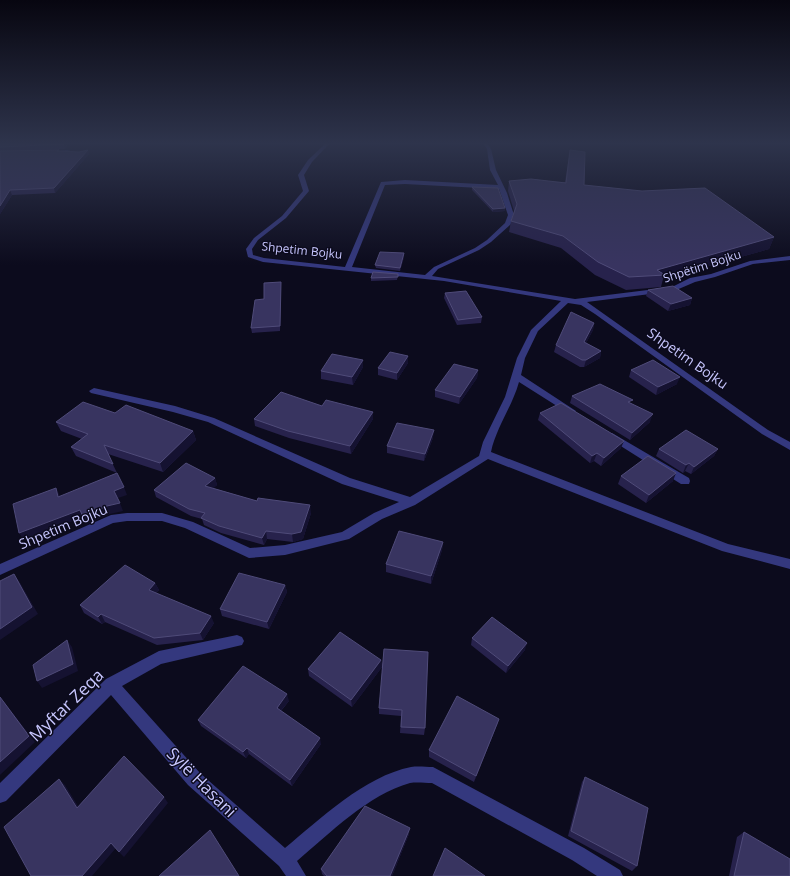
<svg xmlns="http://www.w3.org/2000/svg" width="790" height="876" viewBox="0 0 790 876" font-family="'Open Sans',sans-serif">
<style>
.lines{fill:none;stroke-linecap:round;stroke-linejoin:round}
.minor{fill:#34387e;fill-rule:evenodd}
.wall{fill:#27224c}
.shaded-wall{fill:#151231}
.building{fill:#383460;stroke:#4f4b79}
.labels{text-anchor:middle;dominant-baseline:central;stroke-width:3;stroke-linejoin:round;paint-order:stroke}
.far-street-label{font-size:12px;fill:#c8c7ff;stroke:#0c0b1d}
.street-label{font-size:14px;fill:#c8c7ff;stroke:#0c0b1d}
.near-street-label{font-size:17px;fill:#c8c7ff;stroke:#0c0b1d}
</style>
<rect width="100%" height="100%" fill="#0c0b1d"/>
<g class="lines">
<path class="minor" d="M326 143H330L312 162 304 175 309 191 286 218 258 240 252 249 253 255 264 258 345 267 381 182 405 180 498 185 490 170 487 149 483 143H487L491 149 496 170 507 193 514 215 511 224 491 242 479 250 438 269 432 276 575 299 672 287 690 278 711 274 750 261 790 256V260L753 264 715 277 695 282 674 291 587 302 768 430 790 442V450L762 434 595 314 581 305 568 303 538 331 525 358 521 375 576 411 574 413H568L519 382C512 407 496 428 491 452L728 544 790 559V569L722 551 488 459 415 505 382 519 349 539 285 555 249 558 185 528 162 521H127L113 523 0 575V564L111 515 127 513H162L193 522 250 548 285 545 342 532 374 513 399 502 342 484 208 422 173 412 91 393 89 391 94 388 175 406 214 418 350 478 410 497 479 456 483 442 505 397 517 358 531 330 561 301 444 281 263 262 248 257 246 249 254 238 282 216 303 191 298 175 308 160ZM405 184 499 189 508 215 505 223 487 240 475 248 434 267 425 275 352 267 385 185Z
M67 150 83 154 81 155 67 152 46 153 44 152Z
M612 433 689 478 690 481 689 484H681L608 438 607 436 608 434Z
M237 635 242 637 244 641 242 645 161 664 122 686 200 773 285 848C320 819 365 776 411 767 418 766 426 767 433 767L584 848 620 870 623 876H597L572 860 432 783C425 783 417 782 410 783 369 794 329 834 297 861L306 876H286L279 866 188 785 111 695 6 801 0 803V783L106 679 159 651Z"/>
</g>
<path class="wall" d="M0 143H70L65 149 0 151Z
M88 150 89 154 55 193 12 195 0 214V151H59L79 152Z
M570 150 584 185 774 237 769 249 663 279 661 287 626 290 595 275 561 248 509 232 511 221 514 211 508 191 509 181 565 182Z
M472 187 505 208V211L493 212 472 190Z
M404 253V257L400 271 376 268 375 265Z
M398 274 397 280 371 281V278Z
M281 287 280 331 252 333 251 328 264 299Z
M648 290 692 298 690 305 668 311 646 296Z
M445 293 482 317 481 323 457 325 444 298Z
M594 323 593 330 586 343 601 351 600 358 584 367H580L554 352 556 345Z
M408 356V363L397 380 378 375V368Z
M363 367 353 385 321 379V371Z
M478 370 477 378 459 404 435 397V390Z
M631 370 677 384 656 395 629 377Z
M572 396 631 403 650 422 630 440 570 403Z
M322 406 373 412V419L351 454 289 438 255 426 254 419Z
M115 413 193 431 196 440 163 472 108 454 117 473 76 456 71 447 82 439 61 431 56 422Z
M540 413 621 448 601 466 594 461 590 463 538 420Z
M433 438 424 461 387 453V446Z
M659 449H718L714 456 691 474 685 471 683 473 656 456Z
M621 476 673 481 646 503 618 484Z
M215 478 217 485 213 488 257 501 311 513 303 539 293 542 267 539 264 545 221 533 204 525 202 519 191 516 156 497 154 490Z
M443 542 442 550 431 584 386 572V564Z
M155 583 159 590 156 593 214 623 203 640 157 645 105 622 102 624 84 613 80 605Z
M285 585 287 592 269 629 222 616 220 609Z
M472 638 525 650 506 673 471 645Z
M384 649 425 728 424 735 400 733 401 716 379 714V708Z
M381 660 382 667 352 707 309 676 308 669Z
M289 701 281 711 321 744 292 786 249 754 246 758 201 726 198 720Z
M499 719 497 725 474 782 429 757V750Z
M585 777 637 866 632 871 568 836 582 782Z
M744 832 790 876H729L737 837Z
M409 834 392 876H324L322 874 321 869Z"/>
<path class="shaded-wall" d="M65 143H70L65 149 64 144Z
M88 150 89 154 55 193 54 188Z
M10 190 12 195 0 214V206Z
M505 208V211L493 212V209Z
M774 237 769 249 663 279 665 275 657 270Z
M404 253V257L400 271V268Z
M692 298 690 305 668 311 671 304Z
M594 323 593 330 583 349 584 342Z
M601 351 600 358 584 367 586 360Z
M408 356V363L397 380V373Z
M363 360V367L353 385 352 377Z
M478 370 477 378 459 404 460 397Z
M680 377 677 384 656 395 658 387Z
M373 412V419L351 454 350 446Z
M653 414 650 422 630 440 632 433Z
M434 430 433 438 424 461 425 454Z
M193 431 196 440 163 472 160 463Z
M624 441 621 448 601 466 604 458Z
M718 449 714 456 691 474 694 467Z
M597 453 594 461 590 463 592 456Z
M689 463 685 471 683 473 686 465Z
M676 473 673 481 646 503 649 495Z
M215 478 217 485 208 493 205 486Z
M124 487 127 495 118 498 114 491Z
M56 488 60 496 58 497Z
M120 503 123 511 110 514 87 524 83 517 24 540 19 533 80 510Z
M310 505 311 513 303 539 293 542 292 534Z
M266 531 267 539 264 545 262 538Z
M443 542 442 550 431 584V576Z
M14 574 19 581 38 614 0 640V629Z
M155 583 159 590 152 597 149 590Z
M285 585 287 592 269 629 267 622Z
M101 614 105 622 102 624 98 617Z
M211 616 214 623 203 640 200 633Z
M67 640 72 647 78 671 42 688 37 681Z
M527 643 525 650 506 673 508 666Z
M381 660 382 667 352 707 351 700Z
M287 694 289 701 278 714 277 708Z
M0 697 5 703 35 742 0 775Z
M499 719 497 725 474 782 476 776Z
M320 738 321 744 292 786 290 780Z
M247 748 249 754 246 758 243 752Z
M59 779 65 785 83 814 77 808Z
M164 797 168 803 124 857 119 852Z
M410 828 409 834 392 876H390Z
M111 843 116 848 92 876H82Z"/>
<path class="building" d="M0 143H65L64 144 0 147Z
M59 150 57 151 79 152 88 150 54 188 10 190 0 206V151Z
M570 150 585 152 584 185 642 191 705 188 774 237 657 270 665 275 629 277 598 262 563 236 511 221 517 204 509 181 531 179 566 183Z
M472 187 498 188 505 208 493 209Z
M380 252 404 253 400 268 375 265Z
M373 272 398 274V277L371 278Z
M281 282 280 326 251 328 255 300 264 299V283Z
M673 286 692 298 671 304 648 290Z
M466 291 482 317 458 320 445 293Z
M571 312 594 323 584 342 601 351 586 360H582L556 345Z
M390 352 408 356 397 373 378 368Z
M332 354 363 360 352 377 321 371Z
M653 360 680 377 658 387 631 370Z
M454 364 478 370 460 397 435 390Z
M600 384 633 400 628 402 653 414 632 433 572 396Z
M281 392 322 406 326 400 373 412 350 446 288 431 254 419Z
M83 402 115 413 126 405 193 431 160 463 104 445 113 464 71 447 88 434 56 422Z
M561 403 624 441 604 458 597 453 592 456 540 413Z
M397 423 434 430 425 454 387 446Z
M686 430 718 449 694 467 689 463 686 465 659 449Z
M648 456 676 473 649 495 621 476Z
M186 463 215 478 205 486 257 501 258 498 310 505 301 532 292 534 266 531 262 538 219 526 201 518 205 513 189 509 154 490Z
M117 473 124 487 114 491 120 503 107 506 83 517 80 510 19 533 13 504 56 488 58 497Z
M399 531 443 542 431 576 386 564Z
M125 565 155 583 149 590 211 616 200 633 154 638 101 614 98 617 80 605Z
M239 573 285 585 267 622 220 609Z
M14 574 32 607 0 629V581Z
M492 617 527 643 508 666 472 638Z
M340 632 381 660 351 700 308 669Z
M67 640 73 664 37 681 33 665Z
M384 649 428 652 425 728 401 727 402 710 379 708Z
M243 666 287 694 277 708 320 738 290 780 247 748 243 752 198 720Z
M457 696 499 719 476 776 429 750Z
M0 697 29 736 0 762Z
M124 756 164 797 119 852 111 843 82 876H31L4 827 59 779 77 808Z
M585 777 648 808 637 866 571 831Z
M365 806 410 828 390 876H327L321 869Z
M210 830 239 876H159Z
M744 832 790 859V876H734Z
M445 848 485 876H433Z"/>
<linearGradient id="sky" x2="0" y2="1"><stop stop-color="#070610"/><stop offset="0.54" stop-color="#2e344c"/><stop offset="1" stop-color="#2e344c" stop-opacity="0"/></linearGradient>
<rect width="790" height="265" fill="url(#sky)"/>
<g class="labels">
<g class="far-street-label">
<text transform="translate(302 250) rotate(6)">Shpetim Bojku</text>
<text transform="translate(702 266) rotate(-18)">Shpëtim Bojku</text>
</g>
<g class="street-label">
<text transform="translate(688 358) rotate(35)">Shpetim Bojku</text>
<text transform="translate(63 526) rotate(-23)">Shpetim Bojku</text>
</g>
<g class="near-street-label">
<text transform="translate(66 705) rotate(-44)">Myftar Zeqa</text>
<text transform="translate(202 782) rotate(45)">Sylë Hasani</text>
</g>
</g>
</svg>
